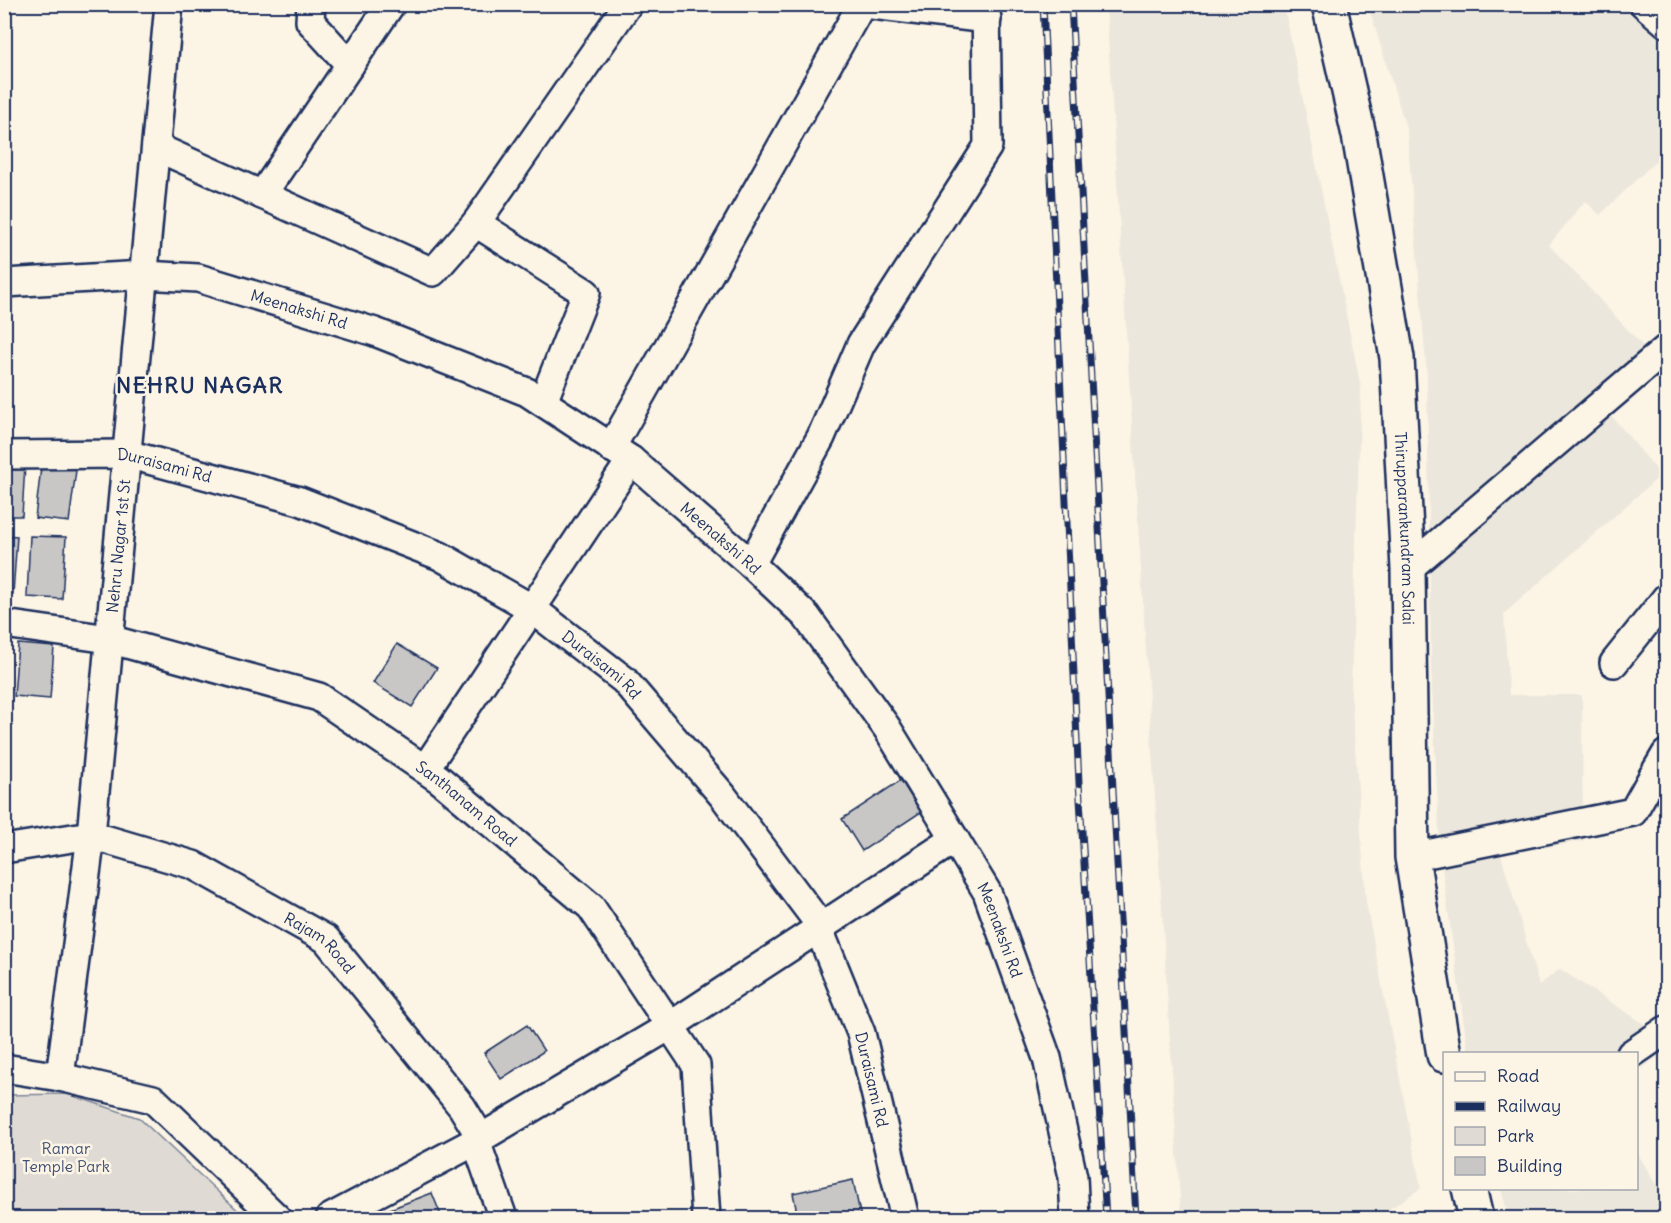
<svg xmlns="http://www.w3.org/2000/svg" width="1671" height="1223" viewBox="0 0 1671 1223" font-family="Delius,sans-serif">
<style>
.built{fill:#ece7dc}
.green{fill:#dfdbd4;stroke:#7d8599;stroke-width:1.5}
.building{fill:#c8c7c6;stroke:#1b2f5e;stroke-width:1.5}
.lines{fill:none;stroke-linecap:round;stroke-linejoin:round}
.street-casing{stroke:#1b2f5e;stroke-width:32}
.primary-casing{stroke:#1b2f5e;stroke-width:38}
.street{stroke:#fcf5e5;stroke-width:27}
.primary{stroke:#fcf5e5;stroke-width:33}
.rail-casing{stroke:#1b2f5e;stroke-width:7}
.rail{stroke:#fcf5e5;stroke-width:4.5;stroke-dasharray:14;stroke-linecap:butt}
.labels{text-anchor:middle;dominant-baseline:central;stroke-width:5;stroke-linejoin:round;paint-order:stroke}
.street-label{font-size:16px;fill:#1b2f5e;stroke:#fcf5e5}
.park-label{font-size:16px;fill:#425176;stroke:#fcf5e5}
.district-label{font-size:22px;font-weight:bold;letter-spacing:1.5px;fill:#1b2f5e;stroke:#fcf5e5}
</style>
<rect width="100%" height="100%" fill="#fcf5e5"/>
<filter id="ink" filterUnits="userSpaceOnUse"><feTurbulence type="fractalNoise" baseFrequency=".0167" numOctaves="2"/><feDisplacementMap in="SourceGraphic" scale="12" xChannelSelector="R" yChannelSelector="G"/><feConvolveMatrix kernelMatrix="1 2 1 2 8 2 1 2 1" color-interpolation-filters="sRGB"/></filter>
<g filter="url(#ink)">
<path class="built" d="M1106 5H1284L1361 388 1351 692 1366 902 1421 1188 1376 1218H1181Z
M1368 5H1666V151L1600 215 1585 201 1549 245 1657 361 1605 408 1661 475 1504 614 1509 695H1582L1583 841 1501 855 1539 985 1560 969 1666 1038V1050L1637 1072 1636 1054 1468 1053 1440 853 1431 666 1427 377 1407 131Z
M1637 1152 1666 1202V1218H1509L1501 1189 1636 1188Z"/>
<path class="green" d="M68 1094 139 1118 246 1218H21L5 1213V1095Z"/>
<path class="building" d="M42 459 77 463 69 522 35 518Z
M4 463 25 464 22 516H4Z
M4 535 17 536 13 594 4 593Z
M30 536 66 537 62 599 27 597Z
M18 644 54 647 50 699 14 696Z
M397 644 437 668 412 707 373 683Z
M4 647 7 648 6 695H4Z
M901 780 921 812 862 851 842 819Z
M527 1025 544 1051 501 1079 484 1053Z
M853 1180 861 1218H798L793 1193Z
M432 1193 442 1218H373L372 1216Z"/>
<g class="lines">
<defs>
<g id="street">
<path d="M311 4 310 21 350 65"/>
<path d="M864 4 987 19"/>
<path d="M1644 4 1666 23"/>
<path d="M156 147 433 272 476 223"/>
<path d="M262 195 391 4"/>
<path id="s1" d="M4 283 144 275 198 278 375 332 527 392 631 460 751 564 806 616 887 728 987 892 1047 1058 1073 1177 1075 1218"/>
<path d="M543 402 586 293 476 223 628 4"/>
<path d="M611 448 862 4"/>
<path id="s2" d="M4 455 127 454 300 501 440 556 531 608 624 680 723 796 814 917 861 1033 905 1218"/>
<path d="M751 564 821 437 861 344 988 146 986 4"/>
<path d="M1408 569 1666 349"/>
<path id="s3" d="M4 624 109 639 319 697 439 779 591 907 696 1065 706 1218"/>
<path d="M1614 663 1666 598"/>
<path d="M1666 754 1653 776 1666 785"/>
<path d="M425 769 631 460"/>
<path id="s4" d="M4 849 91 835 193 865 326 939 462 1107 481 1138 476 1141 503 1218"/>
<path d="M1412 857 1633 812 1653 776"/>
<path d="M1631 1054 1666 1030"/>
<path id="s5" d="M4 1068 60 1077 91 835 169 4"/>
<path d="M60 1077 153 1099 277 1218"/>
<path d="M481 1138 670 1026 955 839"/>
<path d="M330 1218 476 1141"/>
</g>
<g id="primary">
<path id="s6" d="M1329 4 1359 135 1397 358 1408 569 1412 857 1444 1055"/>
<path d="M1469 1188 1476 1218"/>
</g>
</defs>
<use href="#street" class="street-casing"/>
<use href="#primary" class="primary-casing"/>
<use href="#street" class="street"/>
<use href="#primary" class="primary"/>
<defs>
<path id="rail" d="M1043 4 1079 783 1106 1218
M1071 4 1136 1218"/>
</defs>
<use href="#rail" class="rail-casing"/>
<use href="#rail" class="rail"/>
</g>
</g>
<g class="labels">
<g class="street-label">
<text stroke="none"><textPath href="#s1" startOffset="300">Meenakshi Rd</textPath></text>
<text stroke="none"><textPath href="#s2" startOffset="162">Duraisami Rd</textPath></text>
<text stroke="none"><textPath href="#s6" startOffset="531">Thirupparankundram Salai</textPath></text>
<text stroke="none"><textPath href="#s1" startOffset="786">Meenakshi Rd</textPath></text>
<text stroke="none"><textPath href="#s5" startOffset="591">Nehru Nagar 1st St</textPath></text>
<text stroke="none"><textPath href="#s2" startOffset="648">Duraisami Rd</textPath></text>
<text stroke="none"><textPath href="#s3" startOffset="506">Santhanam Road</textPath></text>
<text stroke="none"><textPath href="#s1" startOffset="1272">Meenakshi Rd</textPath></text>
<text stroke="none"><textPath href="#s4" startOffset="344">Rajam Road</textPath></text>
<text stroke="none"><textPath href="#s2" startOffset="1152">Duraisami Rd</textPath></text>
</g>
<g class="park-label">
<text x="66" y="1148">Ramar<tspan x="66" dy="18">Temple Park</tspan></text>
</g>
<g class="district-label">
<text x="200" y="385">NEHRU NAGAR</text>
</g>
</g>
<rect width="1671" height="1223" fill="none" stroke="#fcf5e5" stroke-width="24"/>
<rect x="12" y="12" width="1647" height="1199" fill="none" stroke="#1b2f5e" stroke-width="2" filter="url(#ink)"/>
<rect x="1443" y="1052" width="195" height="138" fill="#fcf5e5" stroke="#a2a6af" stroke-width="1.5"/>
<rect x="1455" y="1072" width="30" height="9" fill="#fcf5e5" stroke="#a2a6af" stroke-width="1.5"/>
<text x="1497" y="1082" font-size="18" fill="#1b2f5e">Road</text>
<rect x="1455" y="1102" width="30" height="9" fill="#1b2f5e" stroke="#a2a6af" stroke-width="1.5"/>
<text x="1497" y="1112" font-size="18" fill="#1b2f5e">Railway</text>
<rect x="1455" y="1127" width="30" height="18" fill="#dfdbd4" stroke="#a2a6af" stroke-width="1.5"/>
<text x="1497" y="1142" font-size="18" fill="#1b2f5e">Park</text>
<rect x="1455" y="1157" width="30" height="18" fill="#c8c7c6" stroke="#a2a6af" stroke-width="1.5"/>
<text x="1497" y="1172" font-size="18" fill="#1b2f5e">Building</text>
</svg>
